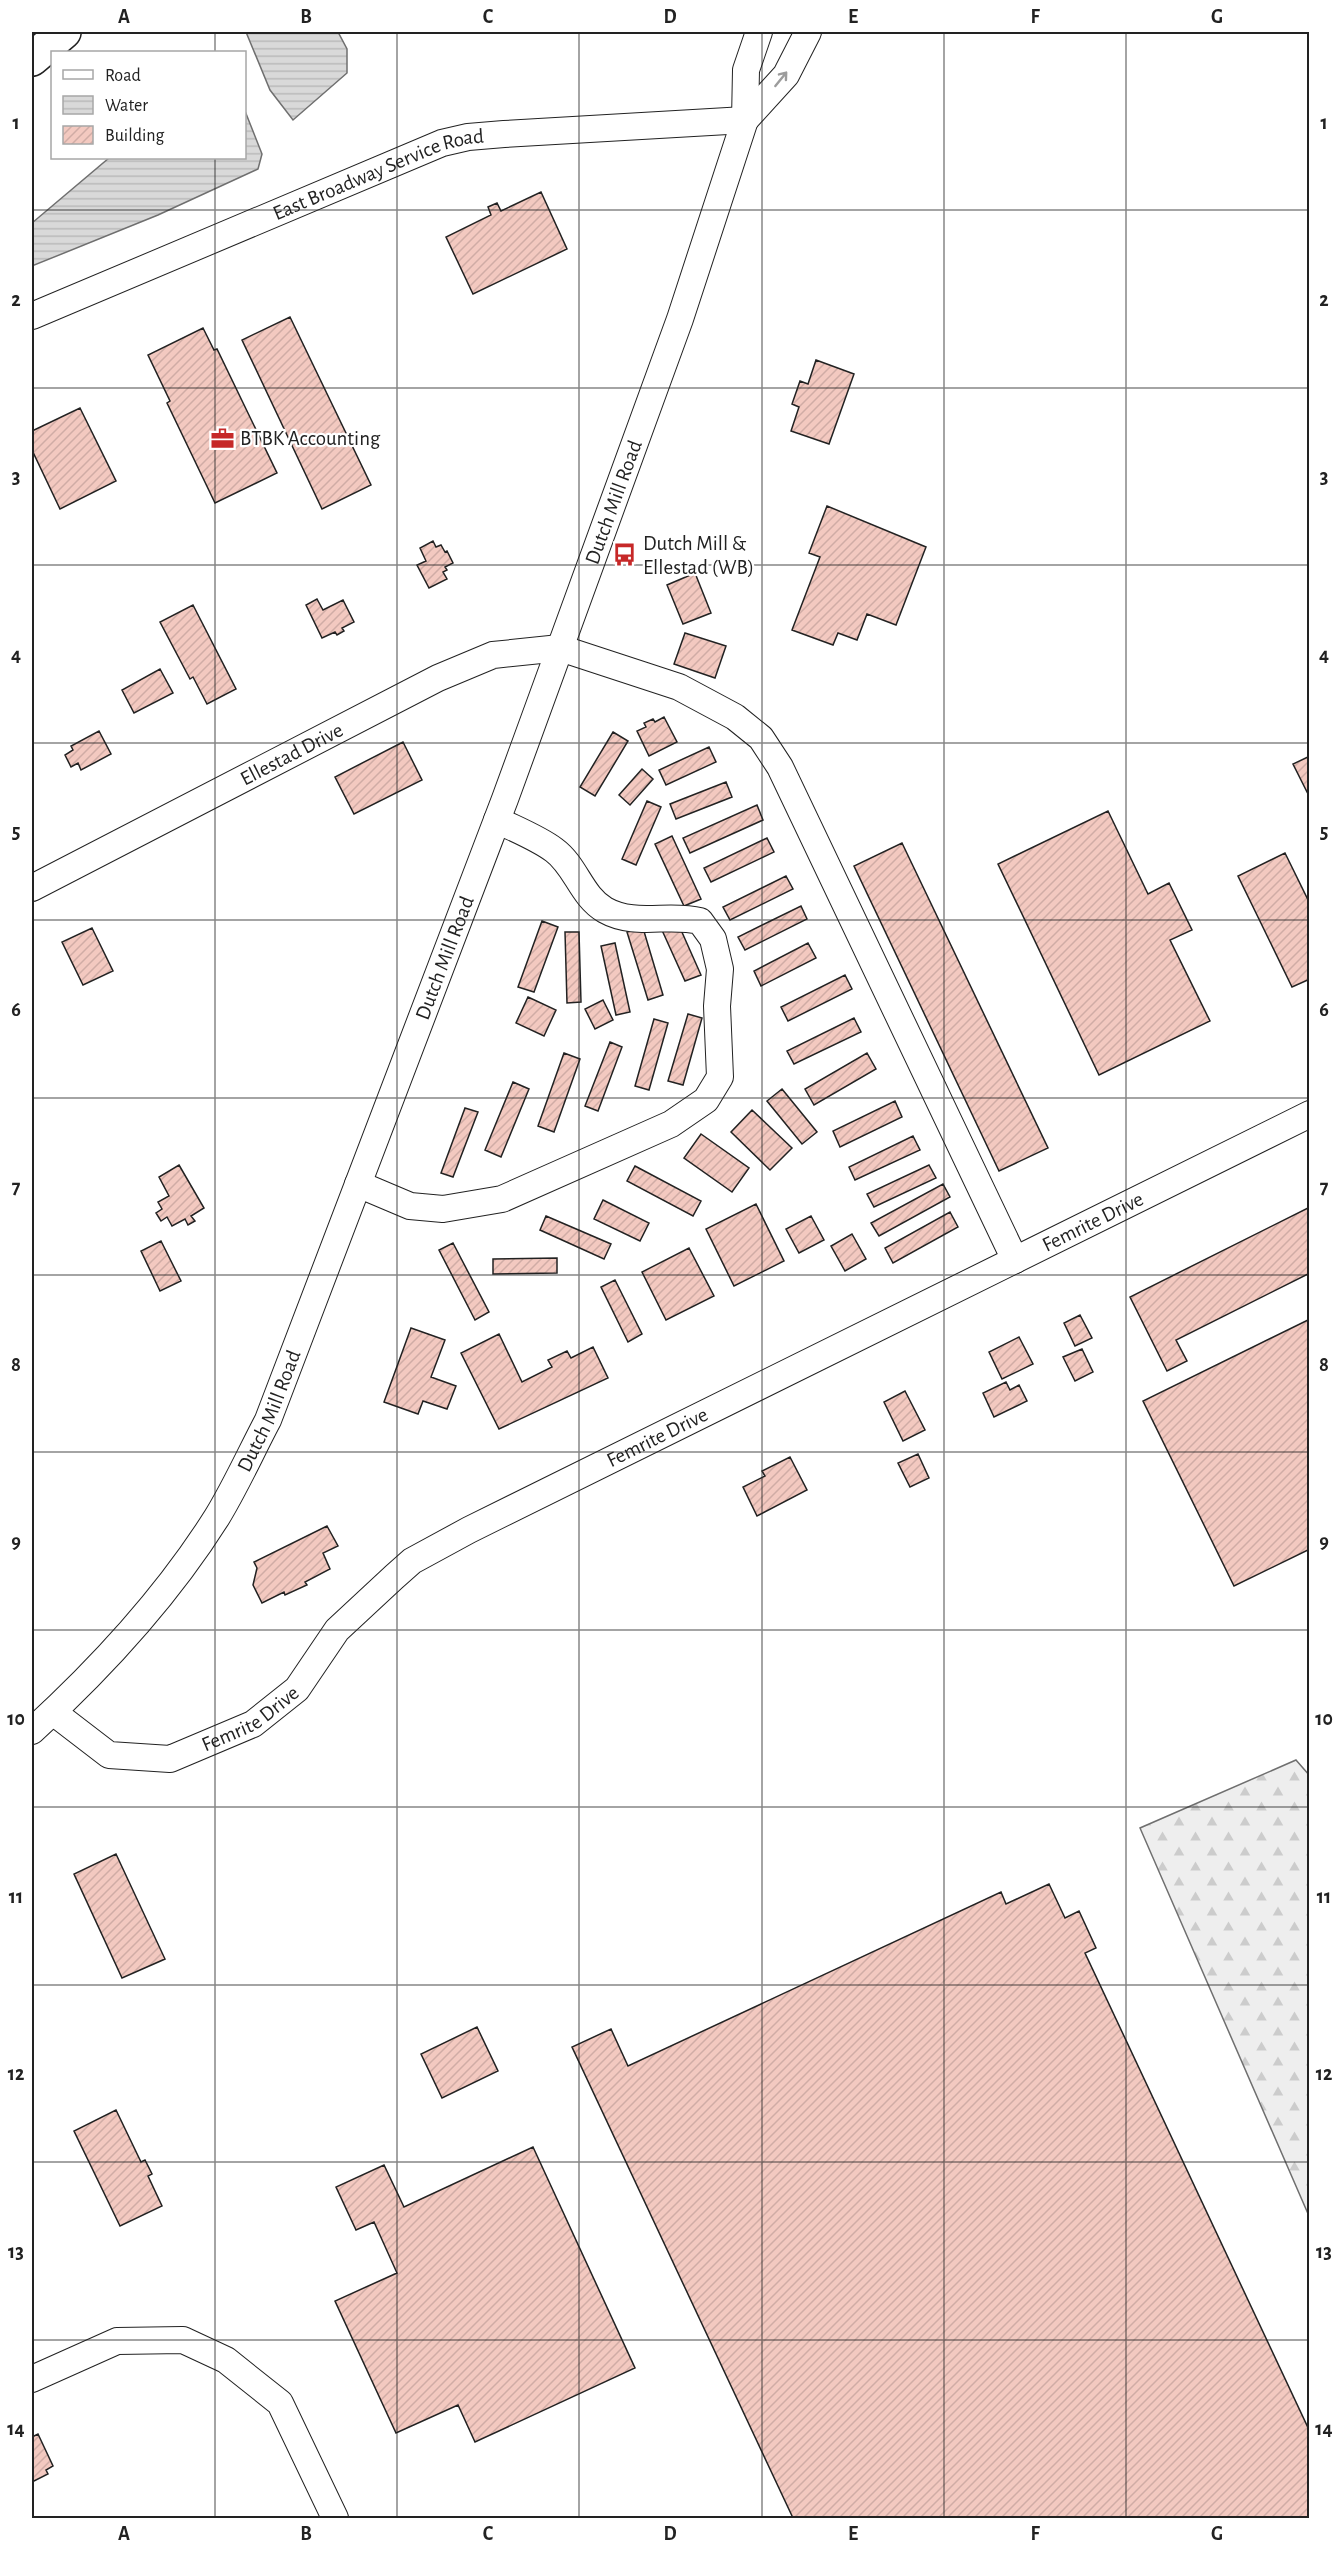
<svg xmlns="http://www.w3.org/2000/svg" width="1341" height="2550" viewBox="0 0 1341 2550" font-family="'Alegreya Sans',sans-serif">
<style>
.forest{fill:url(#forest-firs);stroke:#6f6f6f;stroke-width:1.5}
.water{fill:url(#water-rules);stroke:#6f6f6f;stroke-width:1.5}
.building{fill:url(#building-hatch);stroke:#222;stroke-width:1.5}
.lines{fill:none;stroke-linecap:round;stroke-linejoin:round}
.minor-casing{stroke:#222;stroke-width:28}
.highway-casing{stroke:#222;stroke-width:36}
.minor{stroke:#fff;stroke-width:26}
.highway{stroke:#fff;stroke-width:33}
.oneway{stroke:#9c9c9c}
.grid{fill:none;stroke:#222;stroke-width:1.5;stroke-opacity:0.55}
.labels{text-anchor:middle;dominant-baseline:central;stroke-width:4.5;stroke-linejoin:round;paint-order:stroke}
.street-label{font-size:21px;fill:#222;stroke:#fff}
.poi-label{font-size:21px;fill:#222;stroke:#fff;text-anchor:start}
.neatline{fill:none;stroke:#222;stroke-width:2}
.grid-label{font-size:20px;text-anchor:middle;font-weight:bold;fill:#222}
</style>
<defs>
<pattern id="forest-firs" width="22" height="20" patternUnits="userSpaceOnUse" patternTransform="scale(1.5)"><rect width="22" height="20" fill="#eee"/><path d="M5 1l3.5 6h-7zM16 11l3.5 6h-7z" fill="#ccc"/></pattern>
<pattern id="water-rules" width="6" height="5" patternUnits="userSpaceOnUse" patternTransform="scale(1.5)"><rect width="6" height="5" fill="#d9d9d9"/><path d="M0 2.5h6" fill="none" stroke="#bababa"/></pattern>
<pattern id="building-hatch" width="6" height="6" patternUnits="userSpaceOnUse" patternTransform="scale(1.5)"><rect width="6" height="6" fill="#f3c9c0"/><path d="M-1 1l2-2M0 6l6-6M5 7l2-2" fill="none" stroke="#d0aca5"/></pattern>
</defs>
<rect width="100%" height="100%" fill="#fff"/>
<path class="forest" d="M1296 1760 1310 1776 1309 2216 1140 1828Z"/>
<path class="water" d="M246 32H338L347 49V73L293 120 270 90Z
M245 111 262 154 258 169 158 215 32 266V223L109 158H244Z"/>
<path class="building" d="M541 192 567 249 473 294 446 237 491 215 488 207 497 203 501 211Z
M290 317 371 485 322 509 242 340Z
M203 328 214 350 217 349 277 473 215 503 167 403 170 401 148 355Z
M816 360 854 374 829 444 791 431 799 407 792 404 800 381 808 384Z
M80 408 116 481 60 509 32 450V431Z
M827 506 926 547 896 625 867 614 857 640 838 633 833 645 792 630 820 557 809 553Z
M433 541 436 547 441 545 445 552 447 551 453 563 445 567 447 570 443 572 447 579 429 588 417 565 426 561 420 548Z
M695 573 711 613 683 624 667 585Z
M317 599 323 610 343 600 354 622 342 628 344 631 337 635 335 632 322 638 306 605Z
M193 605 236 689 207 704 193 677 190 679 160 622Z
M685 633 726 646 715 678 674 664Z
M160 669 173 693 134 713 122 690Z
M664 717 677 742 649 756 637 731 646 727 644 723 653 719 655 722Z
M99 731 111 754 81 770 78 763 71 767 65 755 73 750 71 746Z
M613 732 628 741 595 796 580 787Z
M403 742 422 780 354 814 335 777Z
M709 747 716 762 666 785 659 770Z
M1310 756V798L1293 764Z
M642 769 653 779 630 805 619 795Z
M726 782 732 797 676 819 670 804Z
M647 801 661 807 636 865 622 859Z
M757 805 763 820 690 853 683 838Z
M1108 811 1148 894 1169 883 1192 930 1170 940 1210 1021 1099 1075 998 864Z
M672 836 701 899 684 906 655 844Z
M767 838 774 852 711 882 704 868Z
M902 843 1048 1148 999 1171 854 866Z
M1285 853 1310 904V979L1292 987 1238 876Z
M786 876 793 889 730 920 723 907Z
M801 906 807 919 745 950 738 937Z
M542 921 558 927 534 992 518 987Z
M677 921 701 975 685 981 661 928Z
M92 928 113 971 83 985 62 942Z
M643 928 663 995 648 1000 627 932Z
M565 932H579L581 1002 567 1003Z
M615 943 630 1012 616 1015 601 946Z
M808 943 816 958 761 986 754 971Z
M845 975 852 989 788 1021 781 1007Z
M528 997 556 1010 544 1036 516 1023Z
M603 1000 613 1020 595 1029 585 1009Z
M688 1014 702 1018 683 1085 668 1081Z
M854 1018 861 1032 794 1064 787 1051Z
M654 1019 668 1023 649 1090 635 1086Z
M610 1042 622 1047 598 1111 585 1106Z
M564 1053 580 1059 554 1132 538 1126Z
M867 1053 876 1069 814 1105 805 1089Z
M513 1082 529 1089 501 1157 485 1150Z
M782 1089 817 1132 802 1144 767 1101Z
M895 1101 902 1117 840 1147 833 1131Z
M465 1108 478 1112 453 1177 441 1173Z
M752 1110 792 1148 770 1170 731 1132Z
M701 1134 749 1168 732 1192 684 1158Z
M913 1136 920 1150 855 1180 849 1167Z
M179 1165 204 1208 191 1216 195 1221 188 1225 185 1219 172 1226 167 1217 161 1221 156 1213 162 1209 158 1202 169 1196 159 1177Z
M929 1165 936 1178 874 1207 867 1194Z
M635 1166 701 1201 693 1216 627 1181Z
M943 1184 950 1197 879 1236 871 1223Z
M603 1200 649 1223 640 1241 594 1219Z
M756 1204 784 1261 734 1286 706 1229Z
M1310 1207V1273L1176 1340 1187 1361 1167 1371 1130 1297Z
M950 1212 958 1227 893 1263 885 1248Z
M546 1216 611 1244 604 1259 540 1230Z
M811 1216 824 1240 799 1253 786 1229Z
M852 1234 866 1259 845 1271 831 1246Z
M161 1241 181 1281 160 1291 141 1251Z
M453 1243 489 1312 475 1320 439 1250Z
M689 1248 714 1296 666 1320 642 1272Z
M557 1258V1273L493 1274V1259Z
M615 1280 642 1334 628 1342 601 1287Z
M1080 1315 1092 1338 1075 1346 1064 1323Z
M1310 1319V1549L1234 1586 1143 1401Z
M411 1328 445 1340 431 1377 456 1386 447 1409 423 1401 418 1414 384 1402Z
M499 1334 522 1382 552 1367 548 1360 567 1351 571 1358 593 1347 608 1378 499 1429 461 1353Z
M1019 1337 1033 1364 1002 1379 989 1352Z
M1082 1349 1093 1372 1075 1381 1063 1357Z
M1006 1382 1010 1390 1019 1385 1027 1401 994 1417 983 1393Z
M905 1391 925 1430 903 1441 884 1402Z
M918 1454 929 1478 910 1487 898 1463Z
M790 1457 807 1490 757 1516 743 1487 765 1476 762 1471Z
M327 1526 338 1546 323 1553 330 1569 305 1582 307 1585 285 1595 284 1592 262 1603 253 1585 257 1568 254 1562Z
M116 1854 165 1959 122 1978 74 1874Z
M1049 1884 1065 1918 1079 1911 1096 1948 1085 1953 1310 2432V2518H793L572 2047 611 2029 628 2066 1001 1892 1006 1904Z
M477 2027 498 2071 442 2098 421 2054Z
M116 2110 141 2162 145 2160 152 2174 148 2176 162 2206 120 2226 74 2131Z
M533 2147 635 2368 475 2442 458 2405 396 2433 335 2301 397 2273 374 2222 356 2230 336 2187 384 2165 404 2207Z
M38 2434 53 2466 46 2470 48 2474 32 2482V2437Z"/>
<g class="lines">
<defs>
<g id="minor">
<path d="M745 120 786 75 808 32"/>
<path id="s1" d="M32 316 442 143 468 137 504 134 745 120"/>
<path id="s2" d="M32 888 438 678 493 655 560 648 679 687 735 717 761 738 780 767 1015 1260"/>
<path d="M358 1184 410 1206 443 1209 502 1199 671 1124 706 1100 720 1077 717 1006 720 969 713 939 700 921C668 913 635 927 605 910 581 896 576 866 554 850 538 838 515 829 497 820"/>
<path id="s3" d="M53 1712 109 1755 170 1759 253 1724 297 1689 337 1630 394 1577 412 1561 469 1530 1310 1114"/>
<path id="s4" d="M32 1731C102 1667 166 1598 217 1517 236 1486 251 1452 268 1420L505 799 680 319 745 120 746 70 759 32"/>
<path d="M32 2379 117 2341 183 2340 226 2360 280 2403 335 2518"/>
</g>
<path id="highway" d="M32 59 64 32"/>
</defs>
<use href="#minor" class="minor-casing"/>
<use href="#highway" class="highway-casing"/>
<use href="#minor" class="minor"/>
<use href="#highway" class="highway"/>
</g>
<defs><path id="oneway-shaft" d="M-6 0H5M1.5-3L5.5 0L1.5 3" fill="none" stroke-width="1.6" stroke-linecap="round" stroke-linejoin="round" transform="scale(1.5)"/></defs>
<use class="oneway" href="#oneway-shaft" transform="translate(781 79) rotate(-51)"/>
<path class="grid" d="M215 32V52M397 32V2518M579 32V2518M762 32V2518M944 32V2518M1126 32V2518M215 158V2518M32 210H1310M32 388H1310M32 565H1310M32 743H1310M32 920H1310M32 1098H1310M32 1275H1310M32 1452H1310M32 1630H1310M32 1807H1310M32 1985H1310M32 2162H1310M32 2340H1310"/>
<defs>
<symbol id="office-bare" viewBox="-9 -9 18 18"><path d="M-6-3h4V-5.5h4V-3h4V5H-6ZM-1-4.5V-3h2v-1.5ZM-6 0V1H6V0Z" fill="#c62828" stroke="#fff" stroke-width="2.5" paint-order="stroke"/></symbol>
<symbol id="bus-bare" viewBox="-9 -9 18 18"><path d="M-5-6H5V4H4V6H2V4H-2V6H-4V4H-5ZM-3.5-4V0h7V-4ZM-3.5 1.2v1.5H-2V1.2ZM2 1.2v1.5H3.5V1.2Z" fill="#c62828" stroke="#fff" stroke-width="2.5" paint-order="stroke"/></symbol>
</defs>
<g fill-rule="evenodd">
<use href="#office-bare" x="206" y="422" width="33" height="33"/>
<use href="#bus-bare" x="608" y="538" width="33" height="33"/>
</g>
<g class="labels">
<g class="street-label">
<text stroke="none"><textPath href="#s1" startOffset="375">East Broadway Service Road</textPath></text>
<text stroke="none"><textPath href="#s4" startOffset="1374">Dutch Mill Road</textPath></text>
<text stroke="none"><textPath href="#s2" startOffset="292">Ellestad Drive</textPath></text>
<text stroke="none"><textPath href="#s4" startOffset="888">Dutch Mill Road</textPath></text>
<text stroke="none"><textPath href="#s3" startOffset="1212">Femrite Drive</textPath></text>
<text stroke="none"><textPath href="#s4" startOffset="402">Dutch Mill Road</textPath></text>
<text stroke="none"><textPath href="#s3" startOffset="726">Femrite Drive</textPath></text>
<text stroke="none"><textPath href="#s3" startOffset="222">Femrite Drive</textPath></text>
</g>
<g class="poi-label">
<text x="240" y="438">BTBK Accounting</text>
<text x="643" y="543">Dutch Mill &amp;<tspan x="643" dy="24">Ellestad (WB)</tspan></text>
</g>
</g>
<rect width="1341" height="2550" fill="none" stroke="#ffffff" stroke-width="66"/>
<rect x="51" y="51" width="195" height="108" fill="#ffffff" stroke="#a7a7a7" stroke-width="1.5"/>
<rect x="63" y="70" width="30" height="9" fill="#ffffff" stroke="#a7a7a7" stroke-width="1.5"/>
<text x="105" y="81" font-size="18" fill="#222222">Road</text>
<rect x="63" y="96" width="30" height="18" fill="url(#water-rules)" stroke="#a7a7a7" stroke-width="1.5"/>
<text x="105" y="111" font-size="18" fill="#222222">Water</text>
<rect x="63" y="126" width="30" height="18" fill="url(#building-hatch)" stroke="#a7a7a7" stroke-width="1.5"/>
<text x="105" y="141" font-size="18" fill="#222222">Building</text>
<rect x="33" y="33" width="1275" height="2484" class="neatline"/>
<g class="grid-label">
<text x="124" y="23">A</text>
<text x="306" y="23">B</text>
<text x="488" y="23">C</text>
<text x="670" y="23">D</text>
<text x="853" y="23">E</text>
<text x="1035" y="23">F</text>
<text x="1217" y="23">G</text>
<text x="16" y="129">1</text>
<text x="1324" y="129">1</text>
<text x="16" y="306">2</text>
<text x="1324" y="306">2</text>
<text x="16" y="483">3</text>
<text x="1324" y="483">3</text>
<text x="16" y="661">4</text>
<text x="1324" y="661">4</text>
<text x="16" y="838">5</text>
<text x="1324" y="838">5</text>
<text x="16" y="1016">6</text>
<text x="1324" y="1016">6</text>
<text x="16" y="1193">7</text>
<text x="1324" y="1193">7</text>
<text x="16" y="1371">8</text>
<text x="1324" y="1371">8</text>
<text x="16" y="1548">9</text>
<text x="1324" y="1548">9</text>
<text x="16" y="1725">10</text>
<text x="1324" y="1725">10</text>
<text x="16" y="1903">11</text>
<text x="1324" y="1903">11</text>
<text x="16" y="2080">12</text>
<text x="1324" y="2080">12</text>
<text x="16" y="2258">13</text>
<text x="1324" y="2258">13</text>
<text x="16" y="2435">14</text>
<text x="1324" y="2435">14</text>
<text x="124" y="2540">A</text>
<text x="306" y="2540">B</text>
<text x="488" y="2540">C</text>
<text x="670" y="2540">D</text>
<text x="853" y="2540">E</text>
<text x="1035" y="2540">F</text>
<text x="1217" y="2540">G</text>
</g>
</svg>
